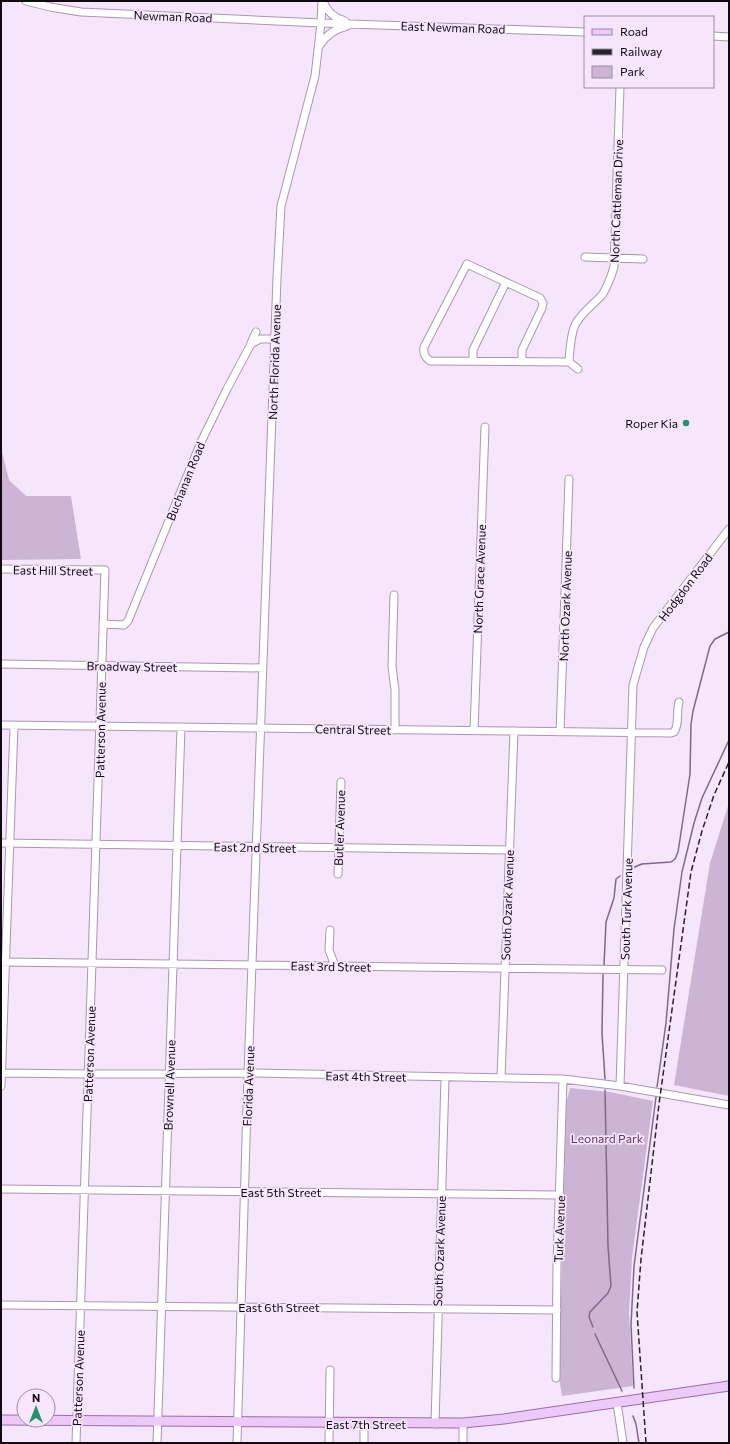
<svg xmlns="http://www.w3.org/2000/svg" width="730" height="1444" viewBox="0 0 730 1444" font-family="Commissioner,sans-serif">
<style>
.green{fill:#cbb4d4}
.lines{fill:none;stroke-linecap:round;stroke-linejoin:round}
.stream{stroke:#81688b;stroke-width:1.5}
.minor-casing{stroke:#a997b0;stroke-width:9}
.major-casing{stroke:#976fa5;stroke-width:11}
.minor{stroke:#fff;stroke-width:7}
.major{stroke:#ecc9f8;stroke-width:9}
.rail{stroke:#29222d;stroke-width:1.5;stroke-dasharray:6 3;stroke-linecap:butt}
.poi-dot{fill:#26906e;stroke:#f6e6fc;stroke-width:1.5}
.labels{text-anchor:middle;dominant-baseline:central;stroke-width:3.5;stroke-linejoin:round;paint-order:stroke}
.street-label{font-size:12px;fill:#100a13;stroke:#f6e6fc}
.poi-label{font-size:12px;fill:#100a13;stroke:#f6e6fc;text-anchor:end}
.park-label{font-size:12px;fill:#5f346e;stroke:#f6e6fc}
</style>
<rect width="100%" height="100%" fill="#f6e6fc"/>
<path class="green" d="M1 448 9 480 26 496H71L81 559 1 560Z
M729 803V1096L674 1085 710 863Z
M570 1088 610 1092 653 1101 632 1258 629 1314 633 1386 562 1396 559 1378 566 1104Z"/>
<g class="lines">
<path class="stream" d="M632 868 642 864 671 862 675 859 678 852 690 774 691 724 693 711 710 646 715 639 729 632
M604 965 606 922 614 898 616 879 620 876
M603 974 602 1033 605 1079
M657 1087 666 1023 674 929 682 872 694 823 702 798 729 740
M593 1327 589 1317 590 1312 608 1293 611 1286 608 1246 605 1090
M595 1334 622 1391
M634 1388 631 1325 634 1266 656 1097
M633 1416 636 1424 639 1443"/>
<defs>
<path id="minor" d="M26 1 50 7 81 12 321 23 585 32
M323 1C327 12 334 18 345 21
M713 36 729 37
M319 46C326 35 334 29 347 26
M585 257 643 259
M251 343 256 332
M473 361V350L506 282
M522 362V350L542 308 543 303 540 298 467 264 424 347C423 354 425 357 430 361L569 362
M578 369 569 362C570 350 570 337 575 325 581 313 593 305 602 295 608 286 611 277 614 267L620 87
M1 569 105 570 76 1443
M394 595 392 666 395 690V730
M103 624 124 625 128 621 201 442 227 389 251 344 260 339H275
M1 664 263 668
M1 725 671 733 674 732C680 724 676 711 679 702
M474 731 485 427
M560 732 569 479
M1 843 509 850
M338 874 341 782
M330 930 329 950 335 966
M1 962 662 970
M1 1073 88 1074 248 1073 563 1079 620 1086 729 1105
M501 1078 514 731
M1 1086 14 726
M620 1086 633 685 644 647 653 628 729 529
M1 1189 560 1195
M1 1305 557 1310
M556 1378 557 1265 563 1079
M617 1403 623 1443
M435 1424 445 1078
M157 1443 181 727
M237 1443 248 1073 277 278 281 206 315 76 321 23 322 1
M329 1443 330 1370
M364 1443V1424
M463 1443V1423"/>
<path id="major" d="M1 1420 463 1423 504 1419 729 1386"/>
</defs>
<use href="#minor" class="minor-casing"/>
<use href="#major" class="major-casing"/>
<use href="#minor" class="minor"/>
<use href="#major" class="major"/>
<path class="rail" d="M646 1443 637 1312 641 1259 659 1104 691 872 702 831 714 795 729 762"/>
</g>
<circle class="poi-dot" cx="686" cy="423" r="4"/>
<g class="labels">
<g class="street-label">
<text transform="translate(173 16) rotate(2)">Newman Road</text>
<text transform="translate(453 27) rotate(2)">East Newman Road</text>
<text transform="translate(616 201) rotate(-88)">North Cattleman Drive</text>
<text transform="translate(274 362) rotate(-88)">North Florida Avenue</text>
<text transform="translate(185 481) rotate(-68)">Buchanan Road</text>
<text transform="translate(53 570) rotate(1)">East Hill Street</text>
<text transform="translate(479 579) rotate(-88)">North Grace Avenue</text>
<text transform="translate(685 587) rotate(-53)">Hodgdon Road</text>
<text transform="translate(565 606) rotate(-88)">North Ozark Avenue</text>
<text transform="translate(132 666) rotate(1)">Broadway Street</text>
<text transform="translate(353 729) rotate(1)">Central Street</text>
<text transform="translate(100 730) rotate(-89)">Patterson Avenue</text>
<text transform="translate(339 828) rotate(-88)">Butler Avenue</text>
<text transform="translate(255 847) rotate(1)">East 2nd Street</text>
<text transform="translate(507 905) rotate(-88)">South Ozark Avenue</text>
<text transform="translate(626 909) rotate(-88)">South Turk Avenue</text>
<text transform="translate(331 966) rotate(1)">East 3rd Street</text>
<text transform="translate(89 1054) rotate(-88)">Patterson Avenue</text>
<text transform="translate(366 1076) rotate(1)">East 4th Street</text>
<text transform="translate(169 1085) rotate(-88)">Brownell Avenue</text>
<text transform="translate(248 1086) rotate(-88)">Florida Avenue</text>
<text x="281" y="1192">East 5th Street</text>
<text transform="translate(559 1229) rotate(-88)">Turk Avenue</text>
<text transform="translate(439 1251) rotate(-88)">South Ozark Avenue</text>
<text x="279" y="1307">East 6th Street</text>
<text transform="translate(78 1378) rotate(-88)">Patterson Avenue</text>
<text x="366" y="1424">East 7th Street</text>
</g>
<g class="poi-label">
<text x="678" y="423">Roper Kia</text>
</g>
<g class="park-label">
<text x="607" y="1138">Leonard Park</text>
</g>
</g>
<rect width="730" height="1444" fill="none" stroke="#100a13" stroke-width="4"/>
<rect x="584" y="16" width="130" height="72" fill="#f6e6fc" stroke="#9a8e9f"/>
<rect x="592" y="29" width="20" height="6" fill="#ecc9f8" stroke="#9a8e9f"/>
<text x="620" y="36" font-size="12" fill="#100a13">Road</text>
<rect x="592" y="49" width="20" height="6" fill="#29222d" stroke="#9a8e9f"/>
<text x="620" y="56" font-size="12" fill="#100a13">Railway</text>
<rect x="592" y="66" width="20" height="12" fill="#cbb4d4" stroke="#9a8e9f"/>
<text x="620" y="76" font-size="12" fill="#100a13">Park</text>
<g transform="translate(36 1408)"><circle r="19" fill="#f6e6fc" stroke="#9a8e9f"/>
<path d="M0-3L7 15L0 10L-7 15Z" fill="#26906e"/>
<text y="-6" font-size="11" font-weight="bold" text-anchor="middle" fill="#100a13">N</text>
</g>
</svg>
